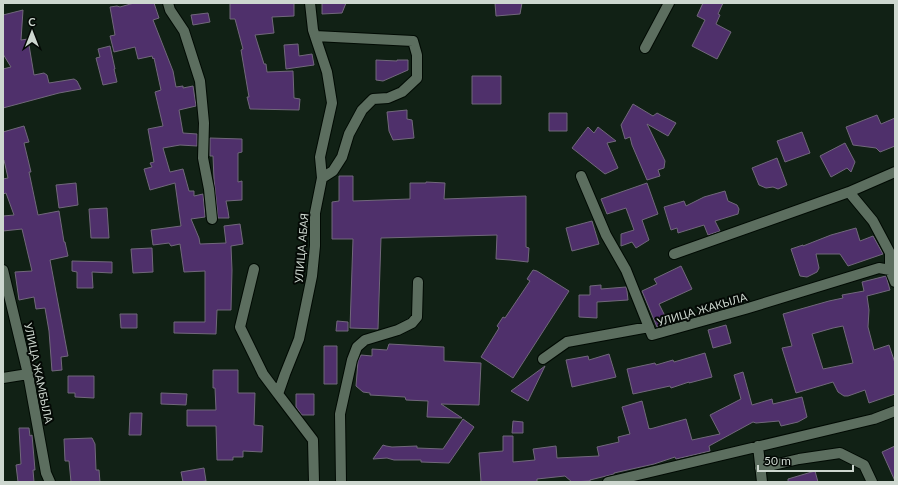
<svg xmlns="http://www.w3.org/2000/svg" width="898" height="485" viewBox="0 0 898 485" font-family="Lato,sans-serif">
<style>
.building{fill:#4f306b;stroke:#71687b;fill-rule:evenodd}
.lines{fill:none;stroke-linecap:round;stroke-linejoin:round}
.minor-casing{stroke:#010a03;stroke-width:12}
.minor{stroke:#5c6e5f;stroke-width:10}
.labels{text-anchor:middle;dominant-baseline:central;stroke-width:4;stroke-linejoin:round;paint-order:stroke}
.street-label{font-size:11px;fill:#cdd7cf;stroke:#040905}
</style>
<rect width="100%" height="100%" fill="#112115"/>
<path class="building" d="M134 3H154L159 18 153 20 173 71 176 87 183 86V88L193 86 196 106 179 110 183 133 197 134V146L180 145 163 148 170 172 183 169 189 191H194V196L203 194 205 217 191 219 199 238 200 244 226 243 224 226 240 224 243 244 231 246 232 270 231 310H217L216 334 174 333V322H205V271L184 272 180 244 171 246 169 243 153 245 151 230 181 226 175 183 150 190 144 169 152 167 150 163 154 162 148 129 163 126 155 92 161 90 154 58 153 59 152 56 138 59 135 47 114 52 110 36 115 35 110 7 117 6 120 7Z
M230 3H294V16L272 17 274 33 255 35 264 64H266L267 72 293 71 294 98 300 99 299 110 250 109 247 97H249L241 50 243 49 235 19H230Z
M322 3H346L342 13 322 14Z
M495 3H522L520 14 496 16Z
M703 3H723L718 14 720 15 716 24 731 32 717 59 692 46 705 20 697 16Z
M23 10 21 40 28 39 34 75 44 73 47 75 49 83 74 79 77 81 81 89 59 93 3 108V69L11 67 3 54V15Z
M208 13 210 22 193 25 191 15Z
M298 44 299 56 312 54 314 65 286 69 284 45Z
M110 46 115 69H114L117 82 103 85 96 58 100 57 98 49Z
M376 60 397 61V60H408V70L383 81 376 80Z
M472 76H501V104H472Z
M633 104 653 116 657 113 676 123 668 136 647 124 665 161 664 168 658 170 660 176 647 180 632 145 630 137 625 139 621 125Z
M407 110V119L412 120 414 138 393 140 389 131 387 112Z
M549 113H567V131H549Z
M877 115 881 124 895 118V146L880 152 876 148 853 145 846 127Z
M24 126 29 142 24 143 31 172H29L38 215 59 211 64 242H65L68 256 50 260 68 356 61 357 62 370 52 371 49 331 45 308 36 309 34 297 19 300 15 272 32 271 22 229 3 231V216L14 215 6 193 3 194V179L8 178 4 160H3V132Z
M588 127 594 133 598 127 616 141 607 143 618 168 605 174 572 148Z
M802 132 810 153 785 162 777 141Z
M210 138 242 139V152L238 153V182L242 181V200L226 201 228 211 229 218H218L214 179 213 156H210Z
M845 143 855 162 851 172 847 168 831 177 820 156Z
M777 158 787 185 778 189 773 187 766 188 759 185 752 168Z
M339 176H353V201L410 199V183H426V182L445 183 444 199 526 196V247L529 248 528 262 510 260 496 259 497 235 381 238 378 329 350 328 353 239H332V202L339 201Z
M76 183 78 205 59 208 56 185Z
M647 183 658 214 642 220 649 240 636 248 632 242 621 246V234L634 230 626 208 607 214 601 199Z
M725 191 728 201 737 205 739 209 738 214 715 221 720 231 708 235 704 225 678 233 677 228 671 230 664 207 684 201 686 206 704 197Z
M107 208 109 238H91L89 209Z
M592 221 599 244 572 251 566 228Z
M856 228 860 241 873 236 883 254 848 266 840 254H816L819 268 817 272 807 277 800 276 791 249 803 245V246L831 235Z
M152 248 153 272 133 273 131 249Z
M72 261 112 262V273L92 272 93 288H77V272L72 271Z
M681 266 692 289 659 304 669 324 657 327 642 291 657 284 654 279Z
M533 270 537 271 569 291 513 378 481 357 499 328 497 326 503 317 505 318 530 281 527 279Z
M886 276 890 290 867 296 869 310 868 327 874 350 889 345 895 363V394L869 403 865 390 848 396H844L838 392 833 382 796 393 782 348 792 346 783 314 829 301 843 298 842 295 864 291 862 282ZM843 326 853 363 823 369 812 334 833 328Z
M601 285V289L626 287 627 291 628 300 597 302V318L579 317V295H590V286Z
M120 314H137V328H121Z
M337 321 348 322V331H336Z
M726 325 731 343 713 348 708 330Z
M389 344 444 347V361L481 363 479 405 441 404 462 418 427 417 428 401 406 400 405 397 370 395V393L363 392 356 386 358 361 361 355 372 356V349L387 350Z
M324 346H337V384H324Z
M705 353 712 377 689 383V382L671 388 670 386 633 394 627 369 655 363 656 365 673 360 674 362Z
M609 354 616 377 572 387 566 360 588 356 589 360Z
M545 366 528 401 511 391Z
M213 370H238V393H255L254 425 263 426 262 452 243 451V457H233V460H217L216 426H187V410H216L215 388H213Z
M743 372 752 405 772 399 773 404 802 397 807 417 798 422 781 426 779 421 756 423 753 422 709 446 710 451 676 459 675 457 654 464 614 473V474L590 480V481L572 482 565 476 537 479V482H481L479 453 503 451V436H513V462L535 460 533 449 556 446 557 458 599 456 597 447 619 442 618 437 630 434 622 407 642 401 649 429 650 428V429L686 419 692 440 720 434 710 415 741 399 734 375Z
M68 376H94V398L75 397V393H68Z
M161 393 187 394 186 405 161 404Z
M296 394H314V415H302L296 407Z
M130 413H142L141 435H129Z
M463 419 474 427 449 463 421 462V460H394L387 458 373 459 383 445 386 446 392 447 417 446V448L443 449Z
M513 421 523 422V433H512Z
M19 428H29L30 436 32 435 35 470H33L34 482H18L16 465 21 464Z
M92 438 95 444 96 470H99L100 482H71L69 461H65L64 439Z
M895 446V481L882 452Z
M204 468 206 481 199 482H183L181 472Z
M815 471 818 482H788V479Z"/>
<g class="lines">
<defs>
<path id="minor" d="M168 3 170 10 184 31 200 81 204 123 203 158 209 189 212 219
M310 3 313 30 327 72 332 103 320 157 322 178 315 213V246L312 276 299 339 285 374 278 394 313 440 314 482
M315 36 413 41 417 55V78L402 92 388 98 373 99 362 110 349 134 342 157 333 171 322 178
M645 48 669 3
M581 176 606 235 626 270 652 335 745 309 879 268 890 270 895 282
M674 254 849 192
M254 269 240 327 263 374 278 394
M3 270 28 374 46 473 50 482
M890 270V253L873 221 849 192 895 172
M543 359 567 342 649 327
M3 378 28 374
M758 446 762 482
M760 468 799 459 840 453 864 465 872 482
M341 482 340 414 352 360 357 347 365 340 398 330 412 323 417 317 418 282
M608 482 874 419 895 411"/>
</defs>
<use href="#minor" class="minor-casing"/>
<use href="#minor" class="minor"/>
</g>
<g class="labels">
<g class="street-label">
<text transform="translate(301 248) rotate(-85)">УЛИЦА АБАЯ</text>
<text transform="translate(702 309) rotate(-16)">УЛИЦА ЖАКЫЛА</text>
<text transform="translate(39 373) rotate(78)">УЛИЦА ЖАМБЫЛА</text>
</g>
</g>
<rect width="898" height="485" fill="none" stroke="#cdd7cf" stroke-width="8"/>
<g transform="translate(32 32)" stroke="#040905" stroke-width="3" paint-order="stroke">
<path d="M0-3L7 15L0 10L-7 15Z" fill="#cdd7cf"/>
<text y="-6" font-size="11" font-weight="bold" text-anchor="middle" fill="#cdd7cf">С</text>
</g>
<path d="M758 465v6h95v-6" fill="none" stroke="#cdd7cf" stroke-width="2"/>
<text x="764" y="465" font-size="12" fill="#cdd7cf" stroke="#040905" stroke-width="3" paint-order="stroke">50 m</text>
</svg>
